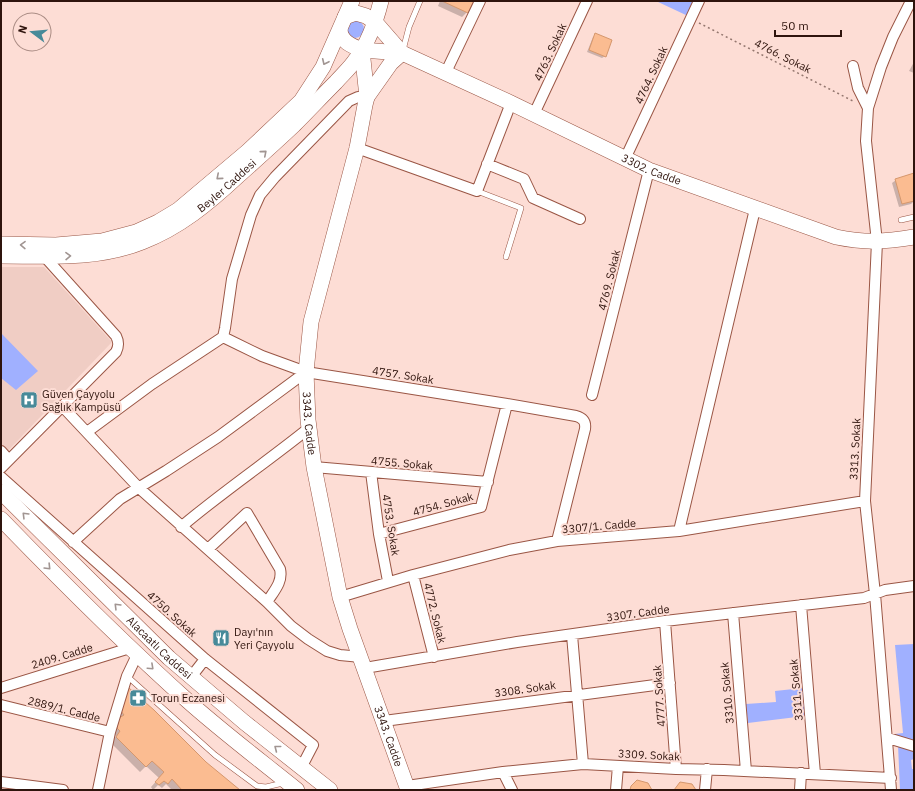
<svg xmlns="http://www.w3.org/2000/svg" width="915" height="791" viewBox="0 0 915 791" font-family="'IBM Plex Sans',sans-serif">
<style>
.built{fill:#f0cdc4}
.green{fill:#a0b0ff}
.shadow{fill:#0003}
.building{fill:#fbbc91;stroke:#d5976d}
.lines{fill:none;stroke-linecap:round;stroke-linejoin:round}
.lane-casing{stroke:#9a5645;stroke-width:6}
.street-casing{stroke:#9a5645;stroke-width:12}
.secondary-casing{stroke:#9a5645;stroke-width:16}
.path{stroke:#94776f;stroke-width:1.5;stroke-dasharray:2 3;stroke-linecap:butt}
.lane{stroke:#fff;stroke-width:5}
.street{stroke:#fff;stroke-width:10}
.secondary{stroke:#fff;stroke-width:15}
.oneway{stroke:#a19592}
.labels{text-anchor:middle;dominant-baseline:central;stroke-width:4;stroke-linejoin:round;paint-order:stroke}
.street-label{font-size:11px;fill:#2f140d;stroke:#fdddd5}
.poi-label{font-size:11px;fill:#2f140d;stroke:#fdddd5;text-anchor:start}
</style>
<rect width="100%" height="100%" fill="#fdddd5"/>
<path class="built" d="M1 267H44L112 342 1 458Z"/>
<path class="green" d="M656 1H695L688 16Z
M346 29a9 9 0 1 1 18 0a9 9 0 1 1-18 0Z
M1 333 38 371 16 390 1 378Z
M914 644V740L902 739 896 738 895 734 903 733 895 645Z
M803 688 805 716 748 723 746 704 776 702 775 691Z
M898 745 914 750V759L911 760 912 769H914V790H900Z"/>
<path class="shadow" d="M440 1H473L467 12 462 17 438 6Z
M596 35 605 56 602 58 587 52 593 37Z
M914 62V73L909 71Z
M914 174V201L911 204 899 207 892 183 896 180Z
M120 699 205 763 240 790H172L166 784 162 788 158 785 153 790 151 787 159 778 146 766 140 772 111 743 116 736 112 733Z"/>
<path class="building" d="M442 1H474L468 13Z
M595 33 612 40 606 57 589 50Z
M914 173V201L902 204 895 179Z
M129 688 154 710 206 762 240 790H182L172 779 168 784 164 781 159 785 155 782 164 772 152 761 146 767 116 737 120 731 117 728 119 718 124 715 121 711 125 692Z
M637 780 648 783 652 790H630L631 786Z
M680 782 692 784 696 790H674Z"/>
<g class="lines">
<defs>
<path id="lane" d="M403 50 409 27 420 1
M477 191 521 208 506 257
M901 220 914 217
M127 676 215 755 257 786 266 787 283 783"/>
<path id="street" d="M853 66 858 88 868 108
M446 72 480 1
M534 114 587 1
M357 148 477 191 511 103
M625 159 699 1
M487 164 524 179 533 198 580 219
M223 337 262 356 306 372 507 404 576 416C583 418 586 422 585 429L557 541
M592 395 649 170
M62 406 139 488 267 602 291 626 308 639 327 651 340 655 361 657
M87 432 152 384 223 337 225 328 232 279 251 215 260 195 275 177 349 101 358 97H367
M1 451 9 460
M314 467 488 482
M1 468 116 352C119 346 119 342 116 336L44 256
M371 472 379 534 388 581
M1 477 205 659 313 745 301 768
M181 527C222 492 267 462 309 428
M679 531 755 209
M379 534 481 507 507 404
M73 542 120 499 166 471 218 437 306 372
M208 549 247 513 280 569C283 582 274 591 267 602
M413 575 434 657
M340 597 413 575 509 550 557 541 679 531 865 501
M801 605 815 774
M733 613 746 771
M665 621 676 769
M572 635 583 764
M365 668 517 642 665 621 864 598 885 590 914 586
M191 677 205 659
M1 688 130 648
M1 705 110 732 98 790
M384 721 670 683
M110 732 127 676 137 655
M888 738 914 746
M503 772 512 790
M1 782 63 790
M407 786 503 772 583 764 676 769 724 770 891 778
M616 790 618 766
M705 790 707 769
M800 790 801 773
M891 790 875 594 865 501 877 242 866 141 868 108 881 67 893 37 911 1"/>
<g id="secondary">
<path d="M345 17 356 13 366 16 375 22 402 53"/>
<path id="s1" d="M340 30C341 42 352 46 362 50L402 53 511 103 649 170 836 237C865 243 884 242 914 237"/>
<path id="s2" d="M362 50 367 97 365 105 357 148 311 322 306 372 308 420 314 467 340 597 350 629 408 790"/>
<path d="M367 97 391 63 402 53"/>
<path d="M1 244 56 245 102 241 136 232 158 222 178 210 248 151 301 101 323 67 352 1"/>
<path id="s3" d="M1 256C48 256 97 260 142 242 179 228 209 203 238 176 257 159 276 142 294 125 308 111 322 96 336 82 343 74 351 67 356 59 369 42 376 21 381 1"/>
<path id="s4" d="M1 492 169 658 244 722 330 790"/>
<path d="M1 519C62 582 124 644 189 702 224 733 261 761 297 790"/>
</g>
</defs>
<use href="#lane" class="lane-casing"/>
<use href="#street" class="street-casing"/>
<use href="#secondary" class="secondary-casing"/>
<path class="path" d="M699 23 853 101"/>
<use href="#lane" class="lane"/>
<use href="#street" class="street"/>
<use href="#secondary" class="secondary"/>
</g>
<defs><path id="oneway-chevron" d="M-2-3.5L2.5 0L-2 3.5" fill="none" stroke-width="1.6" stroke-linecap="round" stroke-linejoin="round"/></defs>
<g class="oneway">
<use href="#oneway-chevron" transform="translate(325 62) rotate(115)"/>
<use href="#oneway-chevron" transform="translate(264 153) rotate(-41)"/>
<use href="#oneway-chevron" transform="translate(219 177) rotate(139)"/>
<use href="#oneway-chevron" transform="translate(23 245) rotate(-179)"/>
<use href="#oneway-chevron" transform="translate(68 256) rotate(-1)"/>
<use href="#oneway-chevron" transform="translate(25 515) rotate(-135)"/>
<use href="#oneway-chevron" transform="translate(48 567) rotate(46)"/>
<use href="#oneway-chevron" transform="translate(117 606) rotate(-135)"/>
<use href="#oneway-chevron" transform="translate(151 667) rotate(43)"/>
<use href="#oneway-chevron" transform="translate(277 748) rotate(-142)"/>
</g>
<defs>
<symbol id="hospital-square" viewBox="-11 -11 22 22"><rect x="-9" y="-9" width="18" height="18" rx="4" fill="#478a99" stroke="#fdddd5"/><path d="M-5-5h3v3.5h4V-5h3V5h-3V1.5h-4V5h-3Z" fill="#fff"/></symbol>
<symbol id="restaurant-square" viewBox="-11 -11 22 22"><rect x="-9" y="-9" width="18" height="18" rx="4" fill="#478a99" stroke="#fdddd5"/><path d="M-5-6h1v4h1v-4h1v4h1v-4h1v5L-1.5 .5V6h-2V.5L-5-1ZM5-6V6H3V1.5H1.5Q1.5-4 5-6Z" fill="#fff"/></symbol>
<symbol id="pharmacy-square" viewBox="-11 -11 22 22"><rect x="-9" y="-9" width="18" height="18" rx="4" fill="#478a99" stroke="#fdddd5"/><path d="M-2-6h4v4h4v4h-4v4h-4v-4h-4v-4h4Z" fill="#fff"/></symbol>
</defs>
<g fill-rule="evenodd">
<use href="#hospital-square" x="19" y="390" width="20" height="20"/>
<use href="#restaurant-square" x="211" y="628" width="20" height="20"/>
<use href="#pharmacy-square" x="128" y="688" width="20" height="20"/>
</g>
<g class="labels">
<g class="street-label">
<text transform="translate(550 52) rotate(-65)">4763. Sokak</text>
<text transform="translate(783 56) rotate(27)">4766. Sokak</text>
<text transform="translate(651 75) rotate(-65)">4764. Sokak</text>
<text stroke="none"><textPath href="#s1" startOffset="347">3302. Cadde</textPath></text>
<text stroke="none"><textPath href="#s3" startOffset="245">Beyler Caddesi</textPath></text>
<text transform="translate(609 280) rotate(-76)">4769. Sokak</text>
<text transform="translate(403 375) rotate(9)">4757. Sokak</text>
<text stroke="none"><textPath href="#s2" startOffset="381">3343. Cadde</textPath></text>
<text transform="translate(855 449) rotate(-87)">3313. Sokak</text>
<text transform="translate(402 463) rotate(5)">4755. Sokak</text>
<text transform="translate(443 504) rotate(-15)">4754. Sokak</text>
<text transform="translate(391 525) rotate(81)">4753. Sokak</text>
<text transform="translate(599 526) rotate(-5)">3307/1. Cadde</text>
<text transform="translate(435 613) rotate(76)">4772. Sokak</text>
<text transform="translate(638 613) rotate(-8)">3307. Cadde</text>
<text transform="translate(172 614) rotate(42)">4750. Sokak</text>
<text stroke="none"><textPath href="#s4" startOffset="222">Alacaatlı Caddesi</textPath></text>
<text transform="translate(62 656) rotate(-17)">2409. Cadde</text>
<text transform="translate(525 689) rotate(-8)">3308. Sokak</text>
<text transform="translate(796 690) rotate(-95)">3311. Sokak</text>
<text transform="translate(727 693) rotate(-95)">3310. Sokak</text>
<text transform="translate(659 696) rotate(-94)">4777. Sokak</text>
<text transform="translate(64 709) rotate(14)">2889/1. Cadde</text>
<text stroke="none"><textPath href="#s2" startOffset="705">3343. Cadde</textPath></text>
<text transform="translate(649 755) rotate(3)">3309. Sokak</text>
</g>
<g class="poi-label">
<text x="42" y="394">Güven Çayyolu<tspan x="42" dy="13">Sağlık Kampüsü</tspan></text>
<text x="234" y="632">Dayı'nın<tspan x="234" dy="13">Yeri Çayyolu</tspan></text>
<text x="151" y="698">Torun Eczanesi</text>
</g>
</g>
<rect width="915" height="791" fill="none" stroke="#2f140d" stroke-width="4"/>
<g transform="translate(32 32) rotate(286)"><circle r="19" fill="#fdddd5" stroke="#ab8d85"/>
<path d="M0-3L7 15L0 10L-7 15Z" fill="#478a99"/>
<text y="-6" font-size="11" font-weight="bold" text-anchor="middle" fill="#2f140d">N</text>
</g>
<path d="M775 30v6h66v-6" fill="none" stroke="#2f140d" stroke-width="2"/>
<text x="781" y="30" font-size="12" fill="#2f140d" stroke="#fdddd5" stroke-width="3" paint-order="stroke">50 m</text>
</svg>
